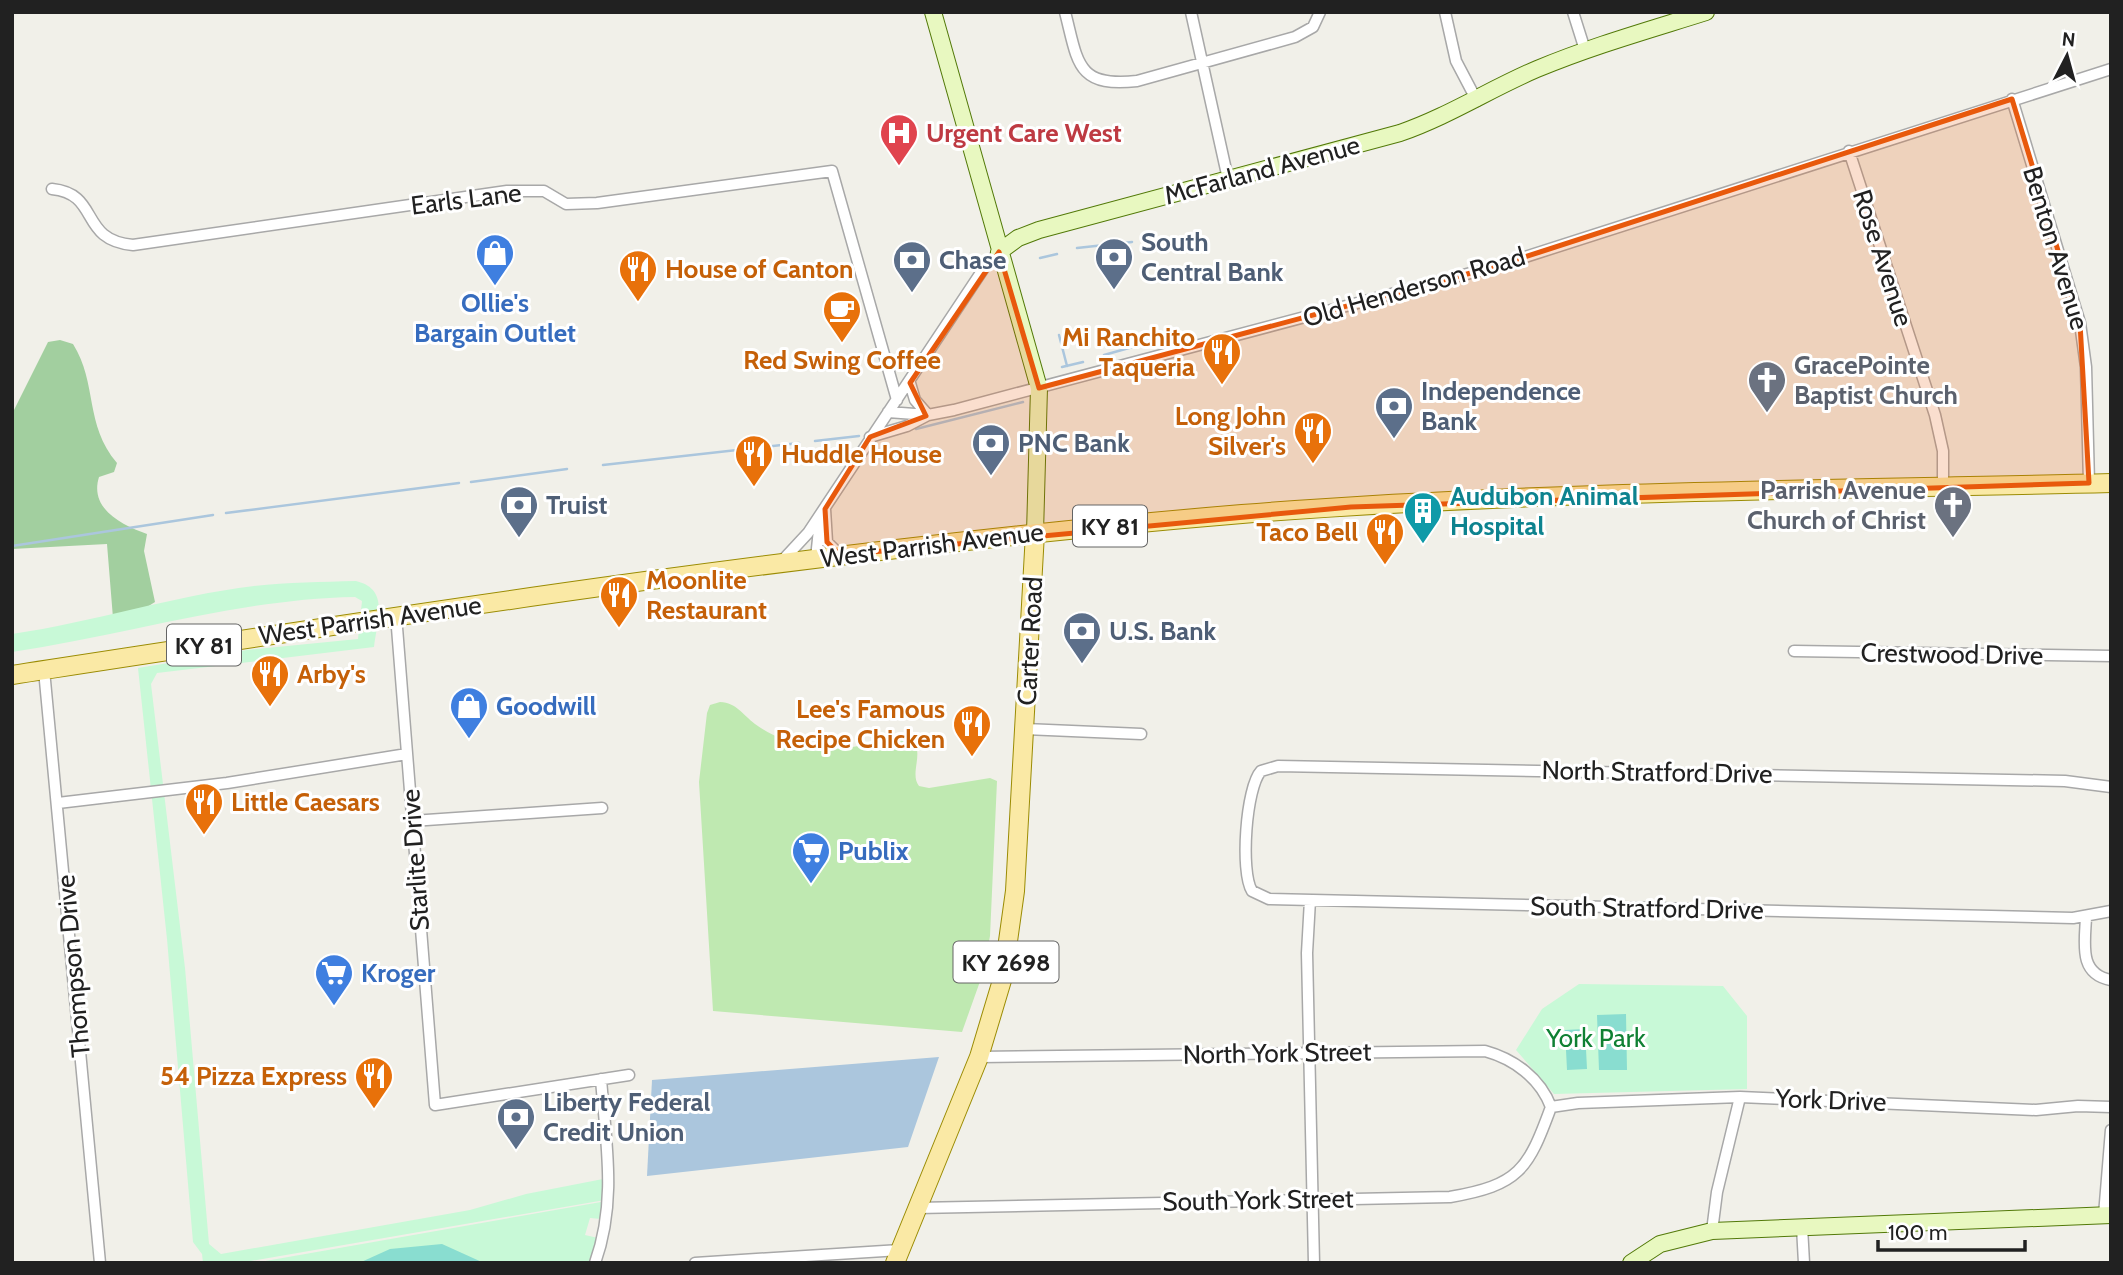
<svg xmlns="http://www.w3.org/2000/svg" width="2123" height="1275" viewBox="0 0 2123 1275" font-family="Cabin,sans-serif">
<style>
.grass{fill:#bfe9b1}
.forest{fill:#a2cf9f}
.park{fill:#c8f9d7}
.pitch{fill:#89ddd0}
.water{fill:#abc6dd}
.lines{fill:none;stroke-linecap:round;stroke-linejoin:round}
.stream{stroke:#abc6dd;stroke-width:2.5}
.street-casing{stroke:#a8a8a8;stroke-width:13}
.secondary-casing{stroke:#527908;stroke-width:18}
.primary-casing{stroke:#9b8c04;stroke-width:20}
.street{stroke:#fff;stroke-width:10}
.secondary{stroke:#e8f8c0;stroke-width:16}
.primary{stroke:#fae9a5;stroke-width:18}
.marked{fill:#e8590c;fill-opacity:0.2;stroke:#e8590c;stroke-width:5;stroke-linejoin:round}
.labels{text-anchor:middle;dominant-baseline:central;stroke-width:6;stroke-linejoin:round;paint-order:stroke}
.shield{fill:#fff;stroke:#646464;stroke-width:2}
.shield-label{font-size:24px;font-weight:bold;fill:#212121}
.health-label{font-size:26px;font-weight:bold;fill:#be3a42;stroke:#fff;text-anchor:start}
.street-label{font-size:26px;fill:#212121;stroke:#fff}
.service-label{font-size:26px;font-weight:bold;fill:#4e5e75;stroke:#fff;text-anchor:start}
.food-label{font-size:26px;font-weight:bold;fill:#c56008;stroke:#fff;text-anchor:start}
.shop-label{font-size:26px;font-weight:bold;fill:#366cbe;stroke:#fff;text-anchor:start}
.worship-label{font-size:26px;font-weight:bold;fill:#5b616d;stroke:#fff;text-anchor:start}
.culture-label{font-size:26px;font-weight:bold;fill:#0d838f;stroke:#fff;text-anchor:start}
.park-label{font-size:26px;fill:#0f8033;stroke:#fff}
</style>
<rect width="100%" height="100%" fill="#f1f0e9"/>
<path class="grass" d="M720 702C737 703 742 714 755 724 770 735 792 744 810 747 852 755 875 737 912 739 925 753 909 773 919 786L929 788 990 778 997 781 990 936 983 973 962 1032 713 1011 699 782 707 713 710 705Z"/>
<path class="forest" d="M60 340 73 344C98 384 84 424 117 463L114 472 99 477C89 509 122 525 147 534L144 551 155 602 139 612 113 618 107 544 12 549V414L48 342Z"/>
<path class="park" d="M356 581C390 589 377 620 374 647L157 673 151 684 185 968 209 1244 221 1254 470 1210 526 1194 603 1179 605 1200 239 1263H203L202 1254 193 1242 167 939 138 668 247 650 358 639 362 601 355 597C238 599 127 635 12 652V634C94 622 172 596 254 586 288 582 322 582 356 581Z
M1579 984 1723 986 1747 1016V1089L1554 1094 1516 1050 1542 1009Z
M601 1202V1219L590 1218 585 1235 598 1238 589 1263H254Z"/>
<path class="pitch" d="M1626 1014 1627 1070H1599L1597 1015Z
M1585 1029 1587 1069 1567 1070 1565 1030Z
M442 1244 484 1263H359L390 1249Z"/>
<path class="water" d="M939 1057 908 1147 647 1176 652 1080Z"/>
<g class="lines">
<path class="stream" d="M1077 248 1132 242
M1040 258 1057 254
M1059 335 1067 366
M1104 355 1154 341
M1062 367 1083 362
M916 429 1023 402
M815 441 859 436
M603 465 799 443
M471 482 567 469
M226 513 459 483
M12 546 213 515"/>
<defs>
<path id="street" d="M1065 12C1078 62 1076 88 1137 81L1295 37 1313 27 1320 12
M1191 12 1228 179
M1445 12 1456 61 1477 101
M1573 12 1585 50
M2012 99 2080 323 2086 367 2089 483
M1849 151 1935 415 1943 451V487
M52 189C101 194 78 240 133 245L507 191H544L566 204 597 203 832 171 897 400
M888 412 928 415 954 410 1497 266 2111 69
M870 437 907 426 928 415 915 400 910 383
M825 509 827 542 840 555
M816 558 820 520
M782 561 808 533 984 268 999 252
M396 615 435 1105 629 1075
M1794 651 2111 656
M44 670 100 1263
M1025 729 1141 734
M2111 787 2065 781 1278 766 1261 771C1246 787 1240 872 1252 891L1269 899 2073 918 2111 911
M58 803 227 783 407 754
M412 821 602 808
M1310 900 1307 953 1314 1263
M2086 917C2085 943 2078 974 2111 980
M979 1057 1485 1051C1514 1059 1540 1078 1551 1107
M1551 1107 1578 1103 1740 1097 2036 1110 2078 1106 2111 1107
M917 1208 1450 1197C1519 1185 1528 1170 1551 1107
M2104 1215 2111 1130
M1802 1227 1804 1263
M1712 1231 1717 1192 1740 1097
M595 1263C617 1201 606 1144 601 1079
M695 1263 900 1250"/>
<path id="secondary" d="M933 12 1039 388 1035 533
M999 252 1018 238 1039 230 1400 133C1449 116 1490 89 1537 69 1592 46 1649 30 1706 12
M1631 1263 1660 1244 1712 1231 2111 1215"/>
<path id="primary" d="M12 675C421 612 830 548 1242 514 1531 491 1821 490 2111 483
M895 1263 979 1057 1003 977 1015 891 1035 533"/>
</defs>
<use href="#street" class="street-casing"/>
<use href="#secondary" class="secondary-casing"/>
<use href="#primary" class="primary-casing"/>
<use href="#street" class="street"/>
<use href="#secondary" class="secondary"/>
<use href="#primary" class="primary"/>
</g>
<path class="marked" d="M2012 99 2080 323 2089 483 1351 507 840 555 827 542 825 509 870 437 926 416 910 383 999 252 1039 388 1497 266Z"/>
<defs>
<symbol id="hospital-pin" viewBox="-11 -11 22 30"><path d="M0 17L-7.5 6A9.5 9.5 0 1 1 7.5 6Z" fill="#e0444e" stroke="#fff"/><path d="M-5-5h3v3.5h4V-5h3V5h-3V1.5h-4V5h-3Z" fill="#fff"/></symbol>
<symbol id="shop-pin" viewBox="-11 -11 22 30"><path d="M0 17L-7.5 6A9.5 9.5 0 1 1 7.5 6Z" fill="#3f7fe0" stroke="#fff"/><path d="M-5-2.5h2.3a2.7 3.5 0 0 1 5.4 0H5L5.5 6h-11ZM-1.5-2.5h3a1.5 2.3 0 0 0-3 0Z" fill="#fff"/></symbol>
<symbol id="bank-pin" viewBox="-11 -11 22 30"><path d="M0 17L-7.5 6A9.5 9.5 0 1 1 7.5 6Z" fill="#5c6f8a" stroke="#fff"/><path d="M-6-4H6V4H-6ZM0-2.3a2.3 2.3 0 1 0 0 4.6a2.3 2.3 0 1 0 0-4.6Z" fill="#fff"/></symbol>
<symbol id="restaurant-pin" viewBox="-11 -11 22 30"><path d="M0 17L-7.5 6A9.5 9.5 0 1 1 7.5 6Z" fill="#e8710a" stroke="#fff"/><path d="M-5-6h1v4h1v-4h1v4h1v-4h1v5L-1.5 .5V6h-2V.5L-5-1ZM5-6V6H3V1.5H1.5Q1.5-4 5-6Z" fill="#fff"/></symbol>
<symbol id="cafe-pin" viewBox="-11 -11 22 30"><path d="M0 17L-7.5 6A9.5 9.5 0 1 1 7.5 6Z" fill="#e8710a" stroke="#fff"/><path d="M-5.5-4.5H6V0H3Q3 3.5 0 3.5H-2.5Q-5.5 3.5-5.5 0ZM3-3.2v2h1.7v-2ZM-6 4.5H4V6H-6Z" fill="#fff"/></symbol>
<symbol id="church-pin" viewBox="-11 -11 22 30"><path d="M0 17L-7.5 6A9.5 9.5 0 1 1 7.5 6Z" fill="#6b7280" stroke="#fff"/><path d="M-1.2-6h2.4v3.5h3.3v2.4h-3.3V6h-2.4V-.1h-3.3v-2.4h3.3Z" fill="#fff"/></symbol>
<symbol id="building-pin" viewBox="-11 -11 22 30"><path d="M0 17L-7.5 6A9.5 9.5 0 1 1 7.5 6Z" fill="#0f9aa8" stroke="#fff"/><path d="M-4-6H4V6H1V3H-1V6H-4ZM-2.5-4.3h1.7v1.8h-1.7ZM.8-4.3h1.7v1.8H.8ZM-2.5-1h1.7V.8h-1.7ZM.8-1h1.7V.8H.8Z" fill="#fff"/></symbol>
<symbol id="supermarket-pin" viewBox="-11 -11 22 30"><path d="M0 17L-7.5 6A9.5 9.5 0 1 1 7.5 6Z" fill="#3f7fe0" stroke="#fff"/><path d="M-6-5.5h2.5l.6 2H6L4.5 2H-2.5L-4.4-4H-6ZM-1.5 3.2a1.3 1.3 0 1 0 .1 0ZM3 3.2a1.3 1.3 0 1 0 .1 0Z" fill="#fff"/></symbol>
</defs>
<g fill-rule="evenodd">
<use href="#hospital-pin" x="877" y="111" width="44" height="60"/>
<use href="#shop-pin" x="473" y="231" width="44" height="60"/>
<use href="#bank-pin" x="1092" y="235" width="44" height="60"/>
<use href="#bank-pin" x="890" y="238" width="44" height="60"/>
<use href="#restaurant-pin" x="616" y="247" width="44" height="60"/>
<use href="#cafe-pin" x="820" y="288" width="44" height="60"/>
<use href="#restaurant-pin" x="1200" y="330" width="44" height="60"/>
<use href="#church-pin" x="1745" y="358" width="44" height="60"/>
<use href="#bank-pin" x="1372" y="384" width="44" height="60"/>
<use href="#restaurant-pin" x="1291" y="409" width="44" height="60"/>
<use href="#bank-pin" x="969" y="421" width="44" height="60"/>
<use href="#restaurant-pin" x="732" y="432" width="44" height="60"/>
<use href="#bank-pin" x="497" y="483" width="44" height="60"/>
<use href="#church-pin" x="1931" y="483" width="44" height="60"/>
<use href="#building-pin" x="1401" y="489" width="44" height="60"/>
<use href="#restaurant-pin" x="1363" y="510" width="44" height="60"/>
<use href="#restaurant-pin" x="597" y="573" width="44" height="60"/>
<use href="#bank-pin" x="1060" y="609" width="44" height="60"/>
<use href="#restaurant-pin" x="248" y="652" width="44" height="60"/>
<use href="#shop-pin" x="447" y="684" width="44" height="60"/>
<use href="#restaurant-pin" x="950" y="702" width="44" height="60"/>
<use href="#restaurant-pin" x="182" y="780" width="44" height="60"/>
<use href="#supermarket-pin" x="789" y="829" width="44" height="60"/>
<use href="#supermarket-pin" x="312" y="951" width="44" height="60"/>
<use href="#restaurant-pin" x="352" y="1054" width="44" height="60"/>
<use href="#bank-pin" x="494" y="1095" width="44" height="60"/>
</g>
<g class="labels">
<g class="shield">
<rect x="1073" y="505.5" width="74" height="41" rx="5"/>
<rect x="167" y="624.5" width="74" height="41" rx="5"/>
<rect x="953.5" y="941.5" width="105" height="41" rx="5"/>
</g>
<g class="shield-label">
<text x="1110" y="526">KY 81</text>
<text x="204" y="645">KY 81</text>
<text x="1006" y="962">KY 2698</text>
</g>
<g class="health-label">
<text x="926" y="133">Urgent Care West</text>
</g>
<g class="street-label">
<text transform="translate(1262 170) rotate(-15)">McFarland Avenue</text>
<text transform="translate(466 199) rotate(-7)">Earls Lane</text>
<text transform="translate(2056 248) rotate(73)">Benton Avenue</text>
<text transform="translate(1883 258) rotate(72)">Rose Avenue</text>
<text transform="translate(1414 287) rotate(-16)">Old Henderson Road</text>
<text transform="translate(932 545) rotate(-7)">West Parrish Avenue</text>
<text transform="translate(370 620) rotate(-8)">West Parrish Avenue</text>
<text transform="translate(1030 641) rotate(-87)">Carter Road</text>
<text transform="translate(1952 654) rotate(1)">Crestwood Drive</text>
<text transform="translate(1657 772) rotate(1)">North Stratford Drive</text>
<text transform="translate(415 860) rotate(-94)">Starlite Drive</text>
<text transform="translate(1647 908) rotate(1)">South Stratford Drive</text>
<text transform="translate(73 966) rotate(-95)">Thompson Drive</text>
<text transform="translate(1277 1053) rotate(-1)">North York Street</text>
<text transform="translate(1831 1100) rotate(2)">York Drive</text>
<text transform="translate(1258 1200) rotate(-1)">South York Street</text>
</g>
<g class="service-label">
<text x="1141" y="242">South<tspan x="1141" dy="30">Central Bank</tspan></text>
<text x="939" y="260">Chase</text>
<text x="1421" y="391">Independence<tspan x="1421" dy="30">Bank</tspan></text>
<text x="1018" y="443">PNC Bank</text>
<text x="546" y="505">Truist</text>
<text x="1109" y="631">U.S. Bank</text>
<text x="543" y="1102">Liberty Federal<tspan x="543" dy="30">Credit Union</tspan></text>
</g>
<g class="food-label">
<text x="665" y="269">House of Canton</text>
<text x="1195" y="337" text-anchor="end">Mi Ranchito<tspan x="1195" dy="30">Taqueria</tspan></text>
<text x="842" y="360" text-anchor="middle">Red Swing Coffee</text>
<text x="1286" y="416" text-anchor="end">Long John<tspan x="1286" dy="30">Silver's</tspan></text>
<text x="781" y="454">Huddle House</text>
<text x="1358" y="532" text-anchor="end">Taco Bell</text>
<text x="646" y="580">Moonlite<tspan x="646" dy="30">Restaurant</tspan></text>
<text x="297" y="674">Arby's</text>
<text x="945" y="709" text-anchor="end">Lee's Famous<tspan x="945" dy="30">Recipe Chicken</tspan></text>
<text x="231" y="802">Little Caesars</text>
<text x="347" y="1076" text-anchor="end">54 Pizza Express</text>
</g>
<g class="shop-label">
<text x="495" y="303" text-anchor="middle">Ollie's<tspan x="495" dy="30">Bargain Outlet</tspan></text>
<text x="496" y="706">Goodwill</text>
<text x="838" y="851">Publix</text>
<text x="361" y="973">Kroger</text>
</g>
<g class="worship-label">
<text x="1794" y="365">GracePointe<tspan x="1794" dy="30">Baptist Church</tspan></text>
<text x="1926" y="490" text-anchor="end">Parrish Avenue<tspan x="1926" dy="30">Church of Christ</tspan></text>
</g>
<g class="culture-label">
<text x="1450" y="496">Audubon Animal<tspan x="1450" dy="30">Hospital</tspan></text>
</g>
<g class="park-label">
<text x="1596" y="1038">York Park</text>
</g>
</g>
<rect width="2123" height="1275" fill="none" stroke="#212121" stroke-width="28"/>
<g transform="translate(2067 56) rotate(6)" stroke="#ffffff" stroke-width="5" paint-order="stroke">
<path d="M0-5L12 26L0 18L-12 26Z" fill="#212121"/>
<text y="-10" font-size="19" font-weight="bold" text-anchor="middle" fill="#212121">N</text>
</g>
<path d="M1878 1240v10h147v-10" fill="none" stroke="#212121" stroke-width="3.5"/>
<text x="1888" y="1240" font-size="21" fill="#212121" stroke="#ffffff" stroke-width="5" paint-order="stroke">100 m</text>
</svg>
